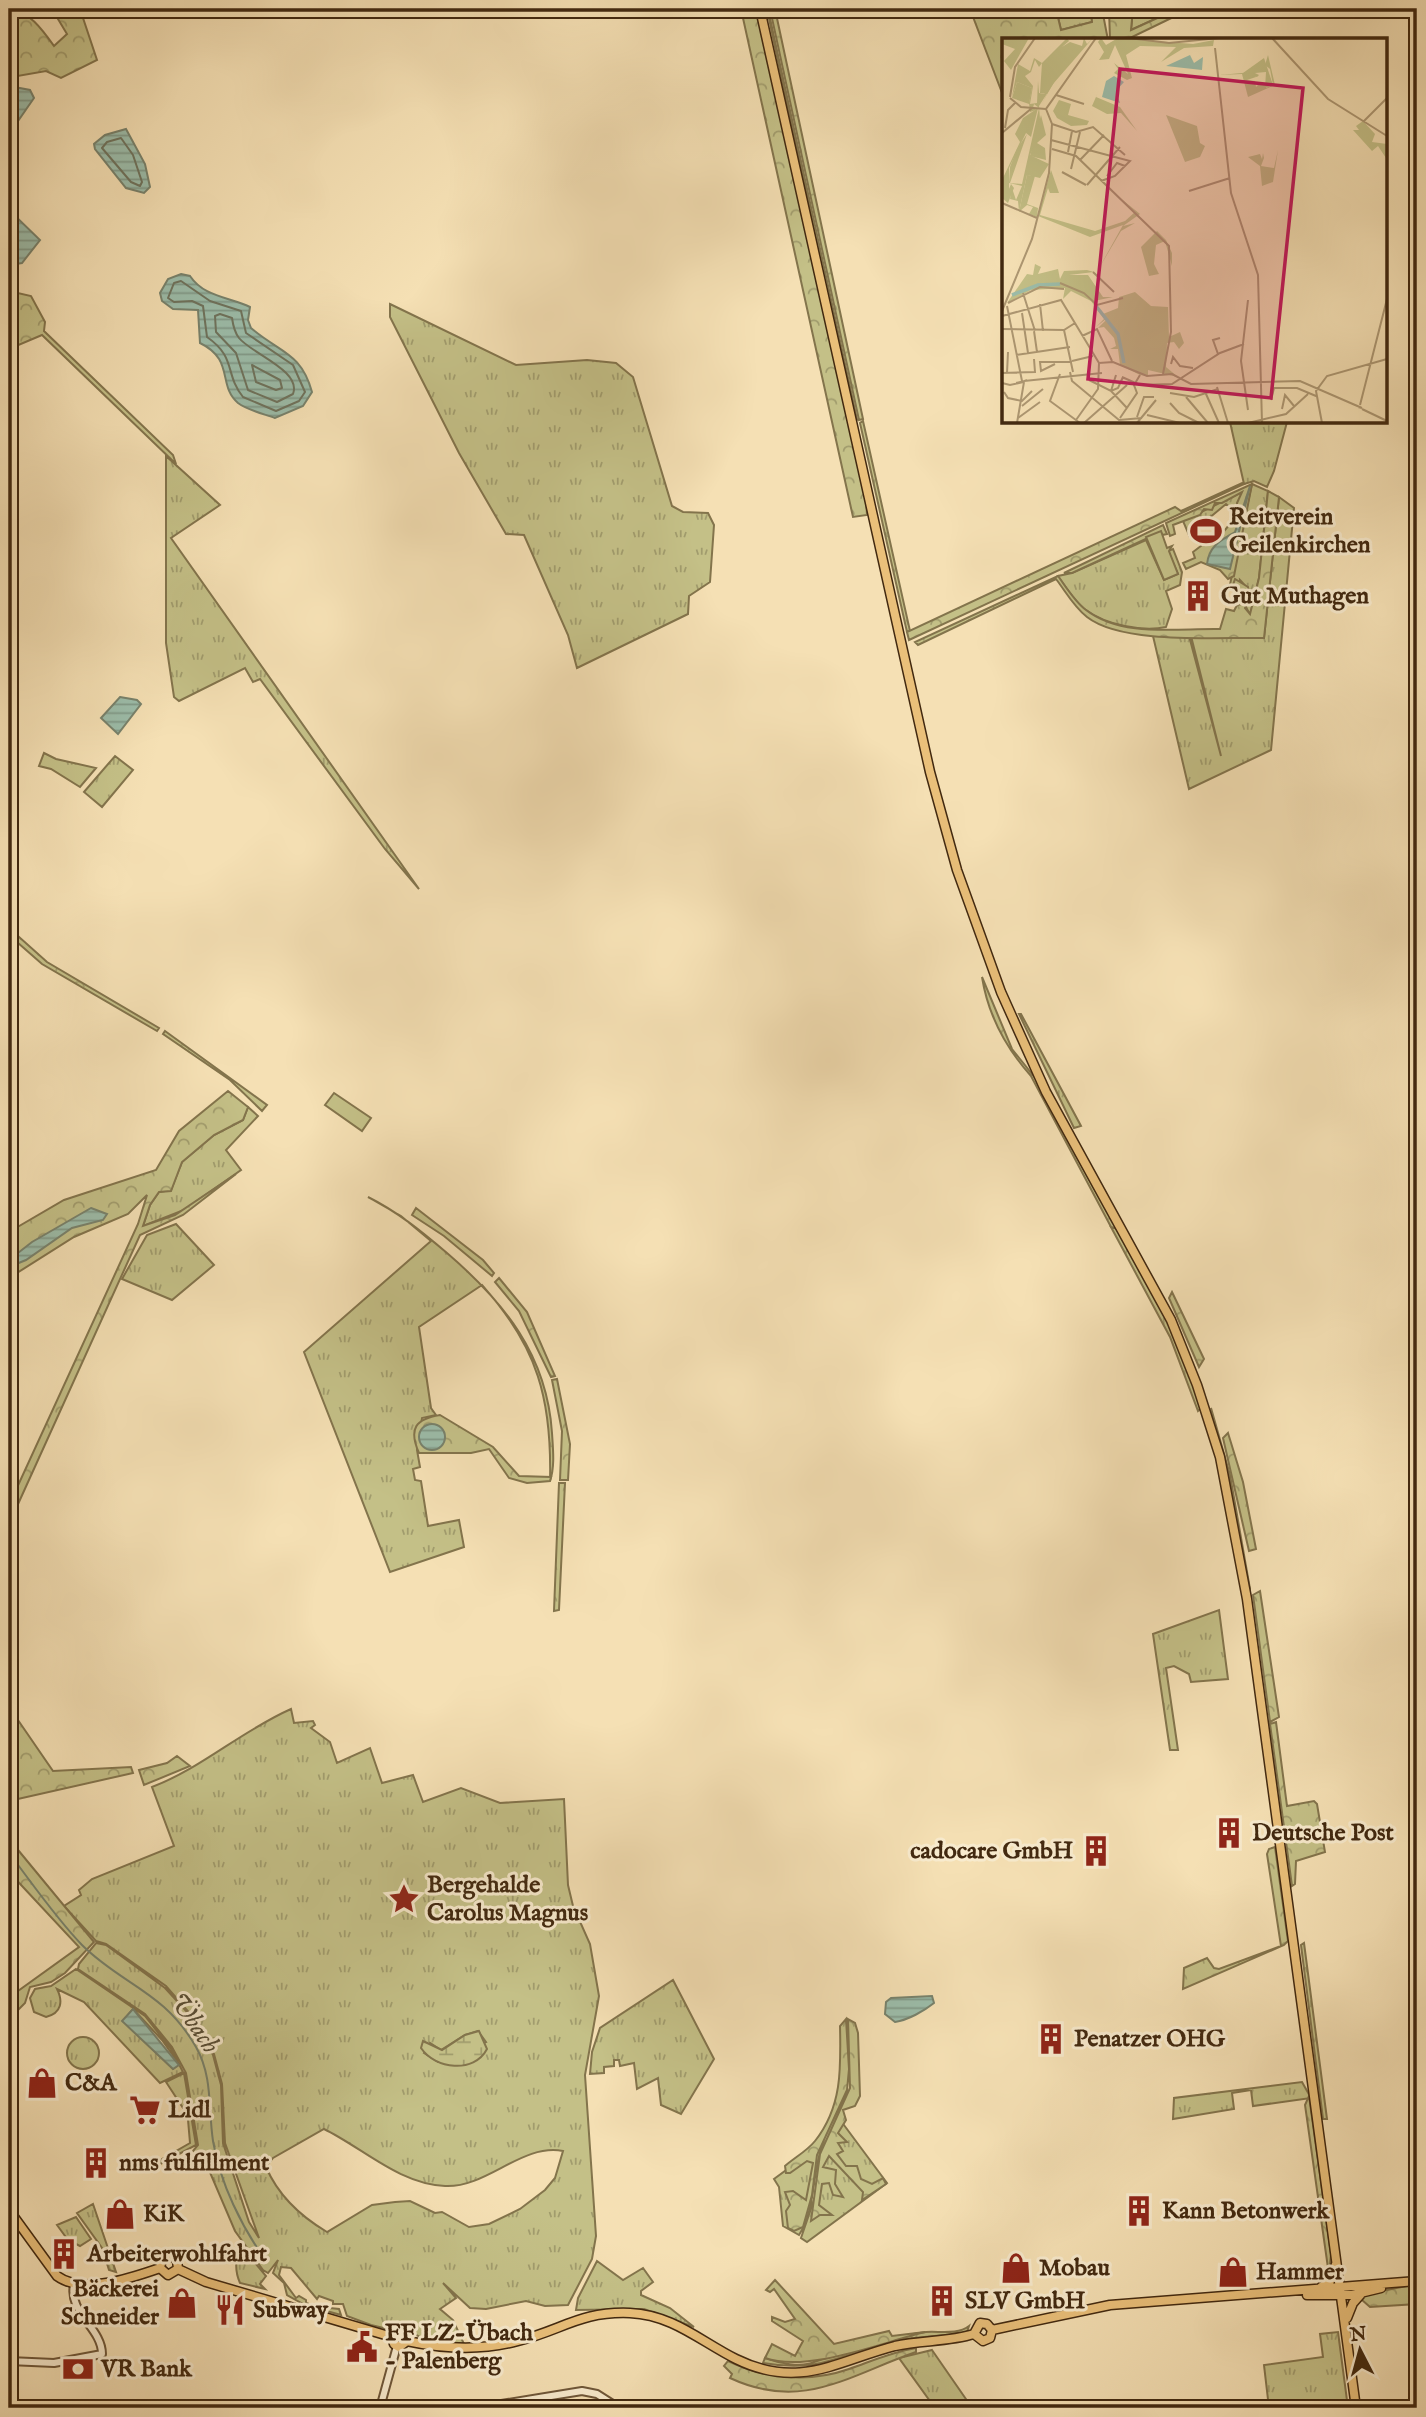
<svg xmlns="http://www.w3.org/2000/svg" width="1426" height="2417" viewBox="0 0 1426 2417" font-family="'IM FELL English',serif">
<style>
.grass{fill:url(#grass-tufts);stroke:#83744c;stroke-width:2;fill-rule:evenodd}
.forest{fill:url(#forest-crowns);stroke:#83744c;stroke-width:2}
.wetland{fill:url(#wetland-marsh);stroke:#83744c;stroke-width:2}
.pitch{fill:#c4c087;stroke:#83744c;stroke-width:2}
.water{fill:url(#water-rules);stroke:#78826c;stroke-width:2}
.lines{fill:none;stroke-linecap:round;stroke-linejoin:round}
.shore{stroke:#6f735d;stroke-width:2}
.stream{stroke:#78826c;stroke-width:2}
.minor-casing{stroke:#6f5739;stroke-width:10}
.major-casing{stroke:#422910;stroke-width:11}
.minor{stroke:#f8ebce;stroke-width:6}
.major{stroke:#eac07a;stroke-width:8}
.labels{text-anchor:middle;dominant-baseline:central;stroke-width:6;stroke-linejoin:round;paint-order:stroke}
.poi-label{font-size:24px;font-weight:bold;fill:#422910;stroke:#f8ebce;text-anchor:start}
.water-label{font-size:26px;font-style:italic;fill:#584e36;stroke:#f8ebce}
.inset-river{fill:none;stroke:#9cbdaa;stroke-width:3.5}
.inset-road{fill:none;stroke:#ad9772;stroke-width:2}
.view{fill:#c2185b;fill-opacity:0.15;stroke:#c2185b;stroke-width:3.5}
.inset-edge{fill:none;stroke:#422910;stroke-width:3.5}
</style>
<defs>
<pattern id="grass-tufts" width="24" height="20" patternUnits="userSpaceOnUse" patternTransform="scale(1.75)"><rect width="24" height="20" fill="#c4c087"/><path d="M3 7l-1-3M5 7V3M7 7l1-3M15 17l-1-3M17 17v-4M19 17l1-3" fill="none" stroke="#a19c6d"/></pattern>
<pattern id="forest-crowns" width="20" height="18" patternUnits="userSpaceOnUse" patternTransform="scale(1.75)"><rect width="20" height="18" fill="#c4c087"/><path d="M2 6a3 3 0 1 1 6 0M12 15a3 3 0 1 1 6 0" fill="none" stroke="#a19c6d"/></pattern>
<pattern id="wetland-marsh" width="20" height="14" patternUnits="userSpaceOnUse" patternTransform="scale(1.75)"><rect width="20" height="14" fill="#c4c087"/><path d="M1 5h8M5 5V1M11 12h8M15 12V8" fill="none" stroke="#a19c6d"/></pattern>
<pattern id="water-rules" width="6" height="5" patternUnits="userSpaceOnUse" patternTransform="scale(1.75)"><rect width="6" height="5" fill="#9cbdaa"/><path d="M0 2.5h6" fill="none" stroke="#819a89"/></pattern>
</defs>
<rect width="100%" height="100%" fill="#f5e0b4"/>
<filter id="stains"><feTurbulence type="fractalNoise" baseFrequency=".00286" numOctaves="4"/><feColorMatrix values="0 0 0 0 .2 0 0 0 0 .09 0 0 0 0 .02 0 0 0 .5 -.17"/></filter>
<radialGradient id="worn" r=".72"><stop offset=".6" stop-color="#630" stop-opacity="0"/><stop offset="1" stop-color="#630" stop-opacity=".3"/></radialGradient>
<path class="grass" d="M767 9H768L857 419 853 416Z
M1056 9H1091L1092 22 1061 30Z
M1133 9H1177L1131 30Z
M390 304 516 365 587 360 616 363 633 377 672 506 683 512 708 513 714 525 710 582 689 596 688 614 577 668 568 635 524 535 506 534 459 453 390 317Z
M863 421 910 631 907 632 860 423Z
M1230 422H1287L1274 471 1267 487 1254 481 1244 484Z
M166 456 220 505 171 538 419 889 385 849 260 679 253 682 245 668 179 701 174 697 166 643Z
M1252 484 1268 491 1259 578 1250 615 1245 605C1251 594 1249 589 1240 580L1242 606 1233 604 1236 591 1229 589Z
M1242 492 1238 514 1226 504 1196 529 1193 528 1189 535 1183 521Z
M1279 497 1294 508 1271 750 1189 789 1153 636H1189L1221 756 1191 636 1264 638Z
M1146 540 1164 580 1178 574 1168 551 1173 549 1182 572 1180 585 1166 591 1172 609 1166 627C1143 632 1106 625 1086 610 1075 602 1066 587 1058 576L1072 573Z
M44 753 56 759 96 768 80 787 51 769 39 766Z
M115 756 133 770 102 807 84 792Z
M1019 1014H1021L1081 1126 1074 1128Z
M248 1107 258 1116 226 1150 241 1170 184 1210 143 1226 150 1205 159 1192 171 1190 182 1162 214 1135 243 1120Z
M368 1197C398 1212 421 1231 447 1253 504 1302 547 1355 552 1433 553 1449 555 1467 550 1481 552 1400 538 1347 482 1285L419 1327 431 1408 436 1415 422 1418 417 1450 420 1467 413 1469 415 1480 421 1481 428 1526 459 1520 464 1547 390 1572 304 1352 431 1241 401 1216Z
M176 1224 214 1265 172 1300 122 1279 147 1235Z
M1111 1227 1118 1229 1161 1306 1202 1407 1198 1411 1170 1337Z
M1211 1408 1230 1475 1250 1589 1248 1590 1229 1480Z
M1219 1610 1228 1679 1191 1682 1189 1674 1174 1666 1166 1668 1178 1750H1170L1153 1634Z
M291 1709 294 1723 313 1721 315 1725 311 1728 330 1742 337 1763 370 1748 382 1783 413 1775 423 1802 461 1788 500 1803 564 1799 568 1885 573 1906 590 1944 599 1996 585 2075 596 2236 592 2259 568 2305 545 2306 526 2301 486 2309 470 2308 443 2283 456 2298 440 2309 453 2320 464 2344C441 2344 422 2341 405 2328L392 2330 371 2325 347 2316 343 2304H333V2301L319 2296 317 2299 291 2268 281 2267 279 2275 296 2298 299 2296 306 2300V2303L328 2310 330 2308 339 2309 341 2315 305 2305 287 2295 284 2283 273 2273 278 2260 268 2273 263 2270 235 2231 206 2163 188 2157 198 2145 186 2073 172 2047 145 2014 78 1969 79 1964 96 1943 106 1945 165 1988 199 2025 213 2055 221 2085 223 2143 249 2222 259 2238 225 2143 222 2084 214 2054 200 2025 166 1986 106 1944 96 1941 64 1906 81 1895 79 1890 92 1879 174 1846 152 1787C202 1768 241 1731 291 1709ZM478 2031 486 2042 438 2062 424 2053 430 2043 441 2050 465 2035ZM324 2129C363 2148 399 2184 445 2186 487 2188 522 2143 563 2151L555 2178 545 2190 520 2209 489 2224 469 2227 442 2212 435 2213 410 2201 395 2202 372 2205 327 2232C300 2216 278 2195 266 2167L273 2158Z
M1304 1943 1327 2119H1323L1301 1945Z
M76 1969 145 2016 171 2049 183 2072 160 2083 84 2002 57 1989C63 2001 62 2013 46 2017L34 2012 30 1998 35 1989 51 1986ZM133 2009 162 2040 179 2064 173 2069 123 2021Z
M673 1980 714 2059 681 2114 661 2105 658 2078 637 2089 634 2063 620 2066 619 2060H614V2066L604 2067V2073L590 2074 592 2052 600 2028Z
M67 2053a16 16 0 1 1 32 0a16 16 0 1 1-32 0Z
M184 2073 196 2145 151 2169 150 2166 190 2143 187 2108H183L166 2082Z
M1302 2082 1311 2098 1253 2106 1251 2090 1232 2093 1234 2109 1173 2119 1174 2098Z
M838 2117 887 2183 807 2242 801 2238 815 2197 820 2154Z
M823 2143C811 2173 817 2207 799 2235L783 2226 779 2187 774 2179Z
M93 2204 116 2272 109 2270 102 2248 77 2213Z
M76 2217 91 2239 80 2246 68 2240 57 2225Z
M240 2245 266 2276 260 2284 265 2289 240 2283C234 2269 236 2260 240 2245Z
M597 2261 623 2280 643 2268 653 2282 641 2291V2295L670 2308 694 2327 644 2309 576 2310 578 2298Z
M969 2326 967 2332C942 2337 916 2336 891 2342 840 2355 820 2373 763 2363L765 2358C779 2363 801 2368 814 2362 848 2350 889 2337 926 2332 940 2331 957 2335 969 2326Z
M1338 2332 1348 2408H1269L1264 2365 1323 2357 1320 2334Z
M932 2350 968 2402 954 2408H935L899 2358Z"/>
<path class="forest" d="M9 9C28 9 44 32 54 46L67 34 52 9H80L97 60 61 78 46 71 12 77 9 74Z
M741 9H757L866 500 867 515 853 517Z
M770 9H775L851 363 863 419 859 420Z
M970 9H1056L1061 30 1092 22 1091 9H1102L1108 40H1004V98Z
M1109 9H1133L1131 30 1177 9H1190L1126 40H1110Z
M9 291 31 296 45 322 44 331 173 455 176 464 42 335 9 349Z
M1242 483 1244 484 909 640 907 632 1175 507 1181 511Z
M1252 484 1234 576 1228 579 1220 570 1201 562 1186 569 1183 563 1195 558 1193 552 1214 536 1221 535 1238 514 1237 503 1242 492 1222 503H1215L1212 510 1204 509 1200 515 1173 525 1175 534 1170 536 1166 523Z
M1268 491 1279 497 1264 638C1219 637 1123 645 1087 617 1074 607 1066 592 1056 579L918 645 915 642 1058 576C1066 587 1075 602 1086 610 1122 638 1178 628 1220 629L1226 609 1234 611 1237 605 1243 604V593L1233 585 1235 579 1248 587 1249 597 1245 608 1250 614 1259 578Z
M1163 525 1167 534 1162 535 1161 532 1072 573H1064Z
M9 928 47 962 159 1028 157 1031 42 964 9 935Z
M982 977 1012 1049 1036 1079 1118 1229 1111 1227 1031 1076C1006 1048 988 1015 982 977Z
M165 1031 267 1105 262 1111 230 1080 163 1034Z
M228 1091 248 1107 243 1120 214 1135 182 1162 171 1191 159 1192 150 1205 143 1226 175 1215 236 1174 183 1215 140 1235 9 1524V1505L138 1224 147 1195 128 1214 74 1237 9 1278V1232L64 1200 156 1170 179 1131Z
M416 1208 483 1260 494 1273 492 1276 444 1236 412 1215Z
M499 1278 527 1312 555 1376 551 1377 519 1311 495 1282Z
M1172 1292 1204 1359 1199 1367 1169 1298Z
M557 1379 570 1444 568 1480H560L562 1431 552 1380Z
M440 1415 493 1447 519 1476 551 1477 550 1481 527 1483 509 1478 489 1449 471 1453H419C408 1428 416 1419 440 1415Z
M1228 1433 1243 1482 1256 1549 1249 1551 1223 1438Z
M559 1483H565L559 1610 554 1611Z
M1260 1591 1279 1717 1270 1722 1253 1595Z
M9 1707 53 1771 131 1767 133 1773 9 1801Z
M1276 1722 1287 1806 1314 1801 1317 1804 1325 1852 1296 1861 1295 1884 1292 1886 1270 1724Z
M177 1756 190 1766 144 1785 139 1770 167 1763Z
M9 1839 94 1942 65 1973 51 1982 30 1987 25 2003 18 2010V1991L79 1947 9 1872Z
M1275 1847 1288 1941 1284 1945 1183 1989 1184 1968 1207 1958 1214 1968 1219 1969 1281 1946 1267 1854 1269 1849Z
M846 2019 849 2069 847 2090 817 2155 812 2195 803 2227 794 2231 788 2228 786 2211 790 2205 785 2192 793 2191 806 2200 813 2163 807 2161 790 2173H786L785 2166C794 2158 807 2151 815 2141 842 2107 841 2069 840 2026Z
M848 2019 855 2023 858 2033 860 2096 855 2106 843 2110 846 2120 838 2133 847 2142 838 2143 843 2151 837 2154 846 2166H857L861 2179 872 2184 883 2178 886 2184 862 2200 863 2192 829 2156 823 2167 836 2170 835 2184 843 2197 833 2195 829 2183 822 2184 819 2205 832 2215H820L811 2221 820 2154 850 2088Z
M1309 2096 1331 2254 1329 2275 1305 2105Z
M775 2280 834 2344 889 2331 892 2336 925 2332C880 2343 808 2373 765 2358L772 2344 795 2356 803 2341 772 2321V2317L785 2322 795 2319 774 2289 770 2292 766 2290Z
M1417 2284V2304L1370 2307 1362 2300 1361 2295Z
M916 2348V2352C849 2375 803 2412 730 2378L732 2374 724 2366 728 2361C766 2379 809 2383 849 2369 872 2361 892 2352 916 2348Z"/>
<path class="wetland" d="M479 2031 487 2049C474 2074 435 2069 421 2048L423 2041 442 2050 465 2035Z"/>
<path class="pitch" d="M1161 531 1167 548 1172 546 1169 551 1178 574 1164 580 1146 537Z
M334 1093 371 1118 362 1131 325 1105Z"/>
<path class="water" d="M9 86 30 90 34 98 9 134Z
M126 129 145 164 150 187 144 193 126 188 95 149 94 144 105 135Z
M9 210 40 240 22 263 9 265Z
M181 274 190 276C204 297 229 297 250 307L248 320 251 328C280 353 301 352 312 392L303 406 275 418C264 414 247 410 238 403 217 385 235 360 200 343L198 310 173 309 162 301 160 293 168 279Z
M1250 486 1230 569 1207 564C1209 545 1222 540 1235 532Z
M120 697 137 700 141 704 118 734 101 718Z
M91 1208 107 1214 103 1220 72 1228 26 1260 9 1267V1260L32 1242Z
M419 1437a13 13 0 1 1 26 0a13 13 0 1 1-26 0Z
M932 1996 934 2003C924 2011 908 2020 895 2022L885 2014 886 2002 891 1998Z
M133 2009 179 2065 173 2069 122 2021Z"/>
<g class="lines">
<path class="shore" d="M121 138 133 155 142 182 140 186 131 182 102 148 107 142Z
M181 281 210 301 241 311 246 333 293 365 305 392 299 401 276 411 243 397C224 373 237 358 207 337L203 306 192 301 174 302 168 298 174 283Z
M220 314 232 318C233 325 235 333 239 338 252 354 302 371 293 394L277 402 248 390 236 353 216 332 215 316Z
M252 365 280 380 282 388 276 390 256 382Z"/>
<path class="stream" d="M9 1853C32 1883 55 1917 82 1945 122 1985 164 1991 196 2047 213 2077 208 2108 213 2141 220 2183 242 2228 267 2262"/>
<defs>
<path id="minor" d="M9 2361 54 2363 102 2354C102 2328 68 2313 74 2285
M380 2408 397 2346
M477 2408 582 2391 597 2394 619 2408"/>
<path id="major" d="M760 9 930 772 957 870 1001 992 1046 1092 1171 1320 1197 1385 1220 1457 1247 1599 1356 2408
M9 2210 57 2276C83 2295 131 2278 160 2268
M160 2268 162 2259 171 2256 177 2260 178 2269
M160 2268 168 2275 178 2269
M178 2269 206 2282 392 2337
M1321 2287 1330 2281 1336 2264
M1307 2295H1352L1381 2288
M1347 2318 1353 2303 1361 2294
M992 2330 1110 2305 1417 2281
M974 2334 980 2323 987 2324 992 2330
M974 2334 983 2341 990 2338 992 2330
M392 2337 394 2344 399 2347 407 2341C444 2349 481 2351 518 2341 562 2330 581 2311 630 2313 673 2315 700 2341 736 2359 799 2390 837 2361 895 2346 921 2340 948 2342 974 2334
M392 2337 402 2332 407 2341"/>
</defs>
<use href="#minor" class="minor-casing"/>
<use href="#major" class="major-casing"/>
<use href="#minor" class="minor"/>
<use href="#major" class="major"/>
</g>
<defs>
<symbol id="stadium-bare" viewBox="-9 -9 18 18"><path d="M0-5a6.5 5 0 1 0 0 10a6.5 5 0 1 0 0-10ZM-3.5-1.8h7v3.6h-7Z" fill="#8f2418" stroke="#f8ebce" stroke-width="2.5" paint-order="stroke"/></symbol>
<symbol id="building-bare" viewBox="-9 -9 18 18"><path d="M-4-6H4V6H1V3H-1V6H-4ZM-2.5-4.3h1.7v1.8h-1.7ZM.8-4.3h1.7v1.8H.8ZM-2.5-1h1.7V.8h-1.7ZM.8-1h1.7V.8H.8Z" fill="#8f2418" stroke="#f8ebce" stroke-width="2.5" paint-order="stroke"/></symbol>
<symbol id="sight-bare" viewBox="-9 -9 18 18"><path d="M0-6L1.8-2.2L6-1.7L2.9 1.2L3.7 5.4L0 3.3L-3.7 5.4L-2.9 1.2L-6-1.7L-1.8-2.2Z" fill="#8f2418" stroke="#f8ebce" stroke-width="2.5" paint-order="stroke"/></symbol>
<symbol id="shop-bare" viewBox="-9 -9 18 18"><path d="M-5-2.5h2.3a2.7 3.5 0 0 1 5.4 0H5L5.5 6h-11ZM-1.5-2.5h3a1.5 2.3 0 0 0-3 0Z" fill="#8f2418" stroke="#f8ebce" stroke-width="2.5" paint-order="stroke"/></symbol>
<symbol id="supermarket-bare" viewBox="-9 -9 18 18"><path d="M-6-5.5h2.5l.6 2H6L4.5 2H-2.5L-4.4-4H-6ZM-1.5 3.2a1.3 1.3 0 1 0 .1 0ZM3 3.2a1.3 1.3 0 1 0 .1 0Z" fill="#8f2418" stroke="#f8ebce" stroke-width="2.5" paint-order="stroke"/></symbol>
<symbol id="restaurant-bare" viewBox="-9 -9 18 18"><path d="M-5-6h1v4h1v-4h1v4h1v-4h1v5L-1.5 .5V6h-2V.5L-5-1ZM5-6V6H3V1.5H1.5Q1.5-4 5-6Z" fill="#8f2418" stroke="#f8ebce" stroke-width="2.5" paint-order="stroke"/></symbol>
<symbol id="civic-bare" viewBox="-9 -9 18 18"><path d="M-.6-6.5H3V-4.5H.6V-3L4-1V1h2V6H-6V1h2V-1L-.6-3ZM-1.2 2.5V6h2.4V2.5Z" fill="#8f2418" stroke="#f8ebce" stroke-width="2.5" paint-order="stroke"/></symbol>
<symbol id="bank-bare" viewBox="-9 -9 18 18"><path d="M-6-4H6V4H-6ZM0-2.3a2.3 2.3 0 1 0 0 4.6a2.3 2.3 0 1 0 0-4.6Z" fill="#8f2418" stroke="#f8ebce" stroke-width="2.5" paint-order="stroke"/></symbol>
</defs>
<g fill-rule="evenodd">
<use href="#stadium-bare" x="1184" y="509" width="44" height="44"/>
<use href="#building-bare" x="1176" y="574" width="44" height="44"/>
<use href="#building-bare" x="1207" y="1811" width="44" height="44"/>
<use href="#building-bare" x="1074" y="1829" width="44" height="44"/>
<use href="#sight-bare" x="382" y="1877" width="44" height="44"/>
<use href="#building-bare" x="1029" y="2017" width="44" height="44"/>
<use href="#shop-bare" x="20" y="2061" width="44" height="44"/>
<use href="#supermarket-bare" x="123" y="2088" width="44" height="44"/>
<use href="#building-bare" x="74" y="2141" width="44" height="44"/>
<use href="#building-bare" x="1117" y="2189" width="44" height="44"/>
<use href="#shop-bare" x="98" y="2192" width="44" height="44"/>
<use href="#building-bare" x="42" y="2232" width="44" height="44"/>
<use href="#shop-bare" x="994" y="2246" width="44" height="44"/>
<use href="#shop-bare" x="1211" y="2250" width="44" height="44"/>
<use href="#building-bare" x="920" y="2279" width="44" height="44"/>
<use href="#shop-bare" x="160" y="2281" width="44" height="44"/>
<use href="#restaurant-bare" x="208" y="2288" width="44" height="44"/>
<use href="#civic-bare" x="340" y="2325" width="44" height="44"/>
<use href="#bank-bare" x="56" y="2347" width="44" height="44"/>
</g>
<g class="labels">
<g class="poi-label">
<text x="1229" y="517">Reitverein<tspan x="1229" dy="28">Geilenkirchen</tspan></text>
<text x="1221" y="596">Gut Muthagen</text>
<text x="1252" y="1833">Deutsche Post</text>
<text x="1073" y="1851" text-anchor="end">cadocare GmbH</text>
<text x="427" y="1885">Bergehalde<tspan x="427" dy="28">Carolus Magnus</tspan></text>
<text x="1074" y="2039">Penatzer OHG</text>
<text x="65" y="2083">C&amp;A</text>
<text x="168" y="2110">Lidl</text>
<text x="119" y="2163">nms fulfillment</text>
<text x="1162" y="2211">Kann Betonwerk</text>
<text x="143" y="2214">KiK</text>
<text x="87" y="2254">Arbeiterwohlfahrt</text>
<text x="1039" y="2268">Mobau</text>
<text x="1256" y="2272">Hammer</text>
<text x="159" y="2289" text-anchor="end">Bäckerei<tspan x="159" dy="28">Schneider</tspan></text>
<text x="965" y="2301">SLV GmbH</text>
<text x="253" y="2310">Subway</text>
<text x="385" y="2333">FF LZ-Übach<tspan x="385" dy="28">- Palenberg</tspan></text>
<text x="101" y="2369">VR Bank</text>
</g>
<g class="water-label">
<text transform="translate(194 2023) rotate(55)">Übach</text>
</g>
</g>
<g transform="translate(1002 38)">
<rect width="385" height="385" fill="#f5e0b4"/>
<path d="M65 0 67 3 60 9 68 4 80 8 82 0 85 6 91 0 51 46 39 67 45 56 38 55 40 25ZM262 20 271 47 263 50 264 34 253 35 257 37 255 39 241 35ZM57 62 69 66 66 77 87 83 85 87 69 88 55 80 51 73ZM36 70 29 99 24 95 7 130V151L9 146 12 150 6 165 0 160V142L18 104 13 96 21 80ZM39 77 44 97 35 105 43 110 44 122 28 118ZM164 77 195 88 198 105 203 108 198 119 183 124ZM361 83 373 96 370 104 385 106 384 120 376 108 370 113 351 92H357L354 88ZM276 112 271 144 260 148 258 128 246 119 258 116 260 121 261 115 262 120 259 128 272 130ZM25 137 33 138 25 166 36 170 35 179 27 176 31 169 25 167 17 174ZM155 193 164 202 170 215V228L163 203 154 207 152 226 157 236 147 238 139 209ZM133 254 149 268 166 269 167 299 178 294 182 305 177 311 172 304 165 305 164 329 176 339 146 332V338L138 337 118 327 116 311H108L114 308 112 300 102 289 96 290 104 282 101 276 116 270 117 259Z" fill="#c4c087"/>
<path d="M2 0H27L9 32 2 23 13 11 0 6ZM99 0 104 7 116 0 191 6 212 2 211 8 182 10 159 24 174 9 138 8 124 17 130 40 125 42 112 35 116 31 112 25 126 36 113 7 107 21 97 22 102 14 96 4ZM266 17 273 47 246 59 240 36 217 37 251 34 254 39 245 42 253 43 254 49 258 45H264V50L271 47 268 31 263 27ZM32 20 40 25 37 29 33 22 29 34 23 38 31 48 28 66 35 65 36 43 37 55 43 56 40 50 44 53 55 40 37 68 39 94 28 117 47 126 38 140 25 137 17 174 16 163 8 161 10 150 14 162 20 148 7 145 8 129 15 111 25 96 8 145 20 146 37 70 32 66 31 70 35 72 34 73 26 91 18 103 34 72 28 74 27 65 30 50 15 44 10 59 16 26 28 33ZM97 52 94 59 118 69 135 93 119 75 105 76 90 68ZM49 132 57 155H48L46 150 38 177 93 193 123 183 133 174 112 155 138 176 121 188 133 185 119 193 96 232 121 187 88 199 36 178ZM33 226 39 229 36 236 56 231 58 241 62 233 85 232 92 234 67 237H86L101 259H111L92 263 104 281 94 289 102 281 89 263 69 253 61 261 63 250 29 252 5 265 25 236 31 237Z" fill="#c4c087"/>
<path d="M15 44 30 50 27 66 10 60Z" fill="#c4c087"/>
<path d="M188 17 192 25 201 19 200 32 164 28ZM112 38 122 44 114 53 118 65 100 59 104 43Z" fill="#9cbdaa"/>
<path class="inset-river" d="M10 257 36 247 58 246M94 268 116 296 122 325"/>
<path class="inset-road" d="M127 0 167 5 217 0M270 0 326 61 385 98M213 10 229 155 256 237 260 385M54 57 82 66M8 59 13 29 33 0M8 60 19 69 44 71M362 83 385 60M50 86 74 94 91 89 123 117M3 90 6 72 13 65M0 95 30 70M49 102 128 123 113 138 99 143M50 111 74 118 167 208 169 294 161 336M66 114 70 93M78 122 102 97M69 131 78 94M60 134 84 147M105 138 115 125 123 128M85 147 118 109M187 153 228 140M0 165 35 180M91 234 112 254M58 245 82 255 95 267 121 260M21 255 33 293M6 265 38 249 62 251M38 266 41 293M5 268 20 343M0 273 30 201 47 135 50 86 44 71 94 0M20 275 26 315M0 278 59 262 97 325 111 324 145 338 170 336 189 346 298 343 360 370 356 369M0 291 62 292 73 285M62 292 71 334M32 293 35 314M80 298 95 291 110 323M216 316 211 302 218 300M14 317 68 309M70 323 91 318M53 326 39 333 38 324H70M169 326 171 319 178 328 191 330M68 334 70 343 117 382 140 380M0 335 33 334 32 321M5 335 6 314M58 336 48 363 78 385M114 337 109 353 125 370M120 339 138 347 170 346 218 315 242 306M87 342 109 353 116 350 121 339M22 343 100 335M0 345 8 347 21 344 22 343 14 345M215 349 226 385M2 354 6 360 20 363 30 353M168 355 192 359 216 351M204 356 217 385M184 359 206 385M269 362 272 350H295L314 358M168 365 177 375 197 385M358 367 385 261M20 368 41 351M280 371 283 357 292 368M360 371 385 383M246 372 239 323 246 262M145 377 178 385M135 379 142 359H152M16 380 38 364M118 380 135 355 132 347 138 337M74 382 96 351 97 325M15 385 22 344M82 385 125 347M135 385 154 362M246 385 284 376 306 356M320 385 314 353 325 338 385 321"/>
<path class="view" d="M118 31 301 50 269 360 86 341Z"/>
<rect width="385" height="385" class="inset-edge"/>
</g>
<rect width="1426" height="2417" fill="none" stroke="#f5e0b4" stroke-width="35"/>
<rect x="10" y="10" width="1405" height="2396" fill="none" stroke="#422910" stroke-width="3.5"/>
<rect x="18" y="18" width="1391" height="2382" fill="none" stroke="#422910" stroke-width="2"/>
<g transform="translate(1360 2350) rotate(354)" stroke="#f8ebce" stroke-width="5" paint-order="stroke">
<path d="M0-5L12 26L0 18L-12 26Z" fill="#422910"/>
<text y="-10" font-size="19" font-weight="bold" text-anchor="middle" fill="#422910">N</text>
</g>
<rect width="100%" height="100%" filter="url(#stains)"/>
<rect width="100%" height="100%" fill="url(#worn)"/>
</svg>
